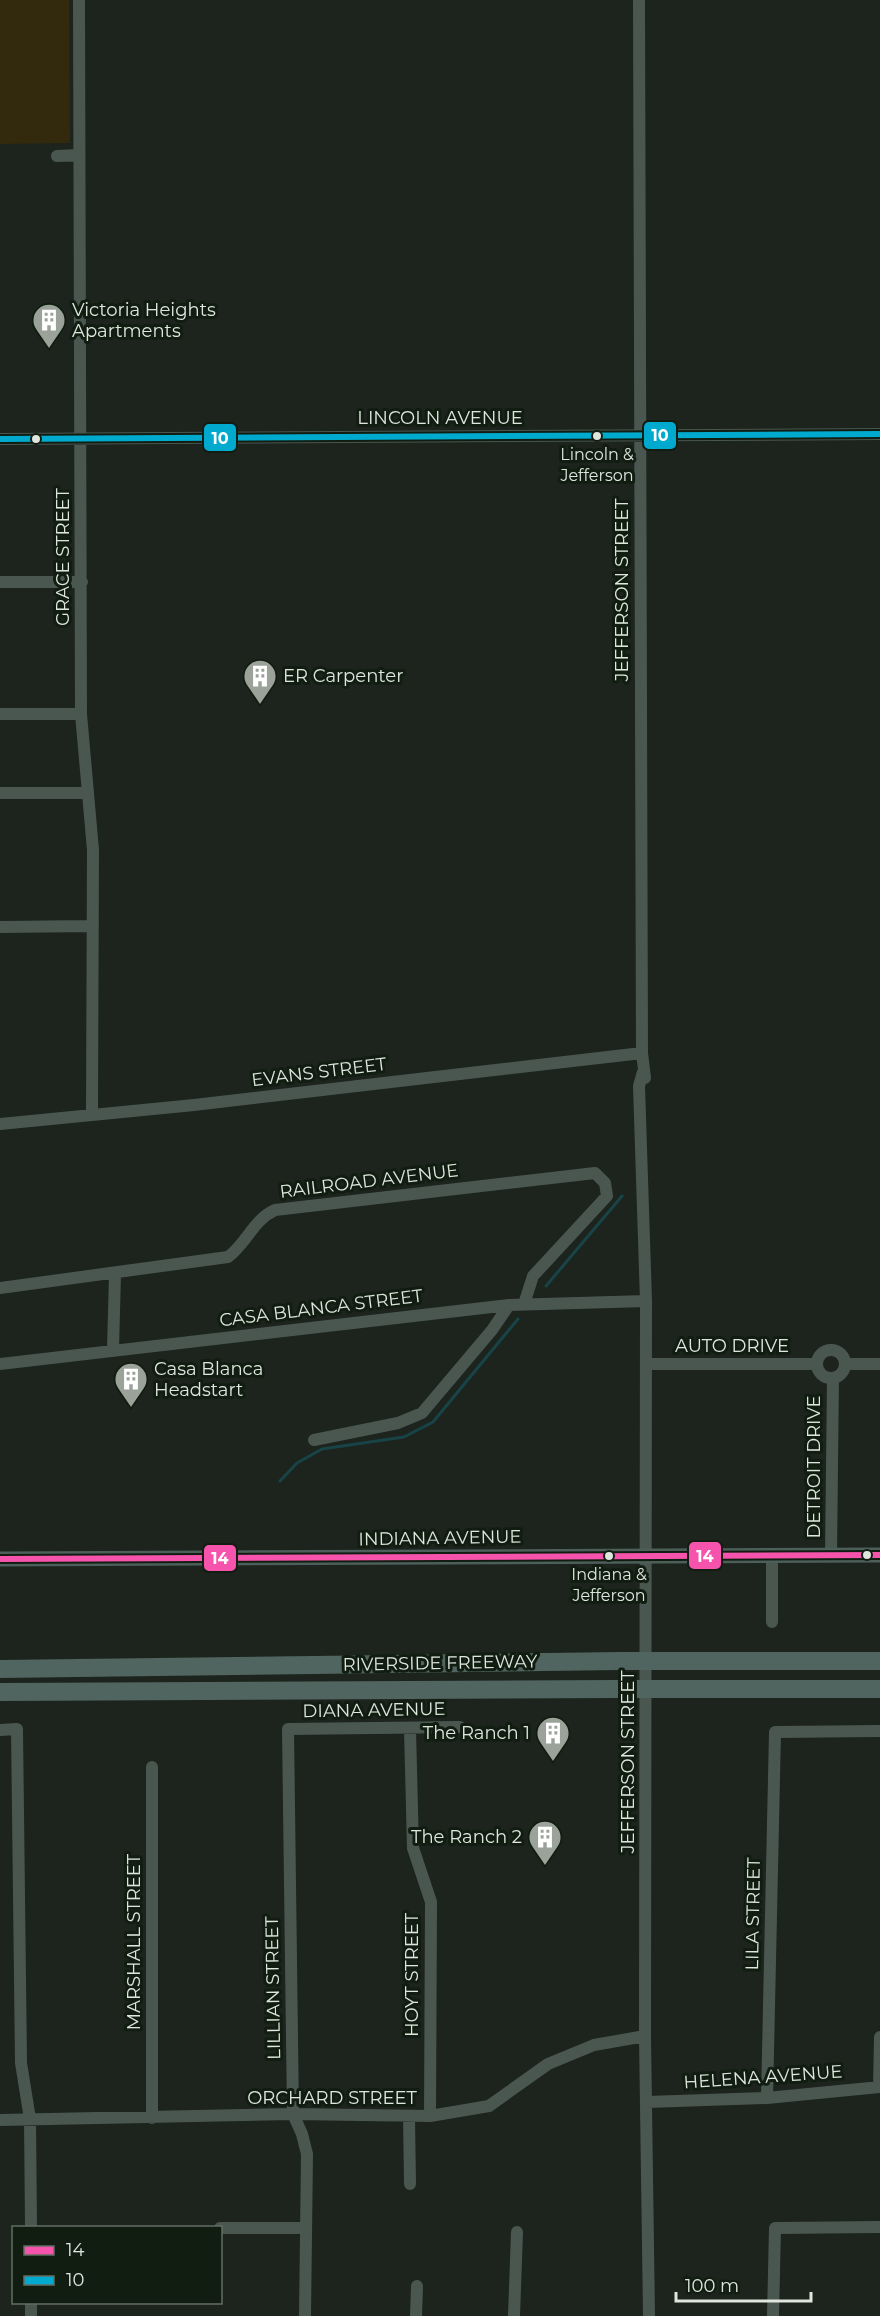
<svg xmlns="http://www.w3.org/2000/svg" width="880" height="2316" viewBox="0 0 880 2316" font-family="Montserrat,sans-serif">
<style>
.green{fill:#332a0e}
.lines{fill:none;stroke-linecap:round;stroke-linejoin:round}
.stream{stroke:#184447;stroke-width:3}
.minor{stroke:#4a5751;stroke-width:12}
.major{stroke:#4d5f5a;stroke-width:15}
.highway{stroke:#50655f;stroke-width:18}
.highway-bridge{stroke:#50655f;stroke-width:18}
.bus-1-casing{stroke:#111d11;stroke-width:10}
.bus-2-casing{stroke:#111d11;stroke-width:10}
.bus-1{stroke:#f653ac;stroke-width:6}
.bus-2{stroke:#00a9ce;stroke-width:6}
.bus-dot{fill:#dee6de;stroke:#111d11;stroke-width:2}
.labels{text-anchor:middle;dominant-baseline:central;stroke-width:6;stroke-linejoin:round;paint-order:stroke}
.bus-label{font-size:16px;fill:#dee6de;stroke:#111d11}
.poi-label{font-size:18px;fill:#dee6de;stroke:#111d11;text-anchor:start}
.street-label{font-size:18px;fill:#dee6de;stroke:#111d11}
.line-badge{stroke:#111d11;stroke-width:2}
.badge-label{font-size:16px;text-anchor:middle;font-weight:bold;fill:#fff}
</style>
<rect width="100%" height="100%" fill="#1d231d"/>
<path class="green" d="M0 0H69L70 143 0 144Z"/>
<g class="lines">
<path class="stream" d="M546 1286 622 1196
M280 1481 297 1463 322 1449 404 1437 433 1422 518 1319"/>
<path class="minor" d="M79 0 81 714 93 850 92 1113
M639 0 642 1053 645 1078
M57 156 79 155
M0 439 880 434
M0 582H82
M0 714H81
M0 793H87
M0 927 93 926
M643 1072 639 1086 646 1301 645 2036 649 2316
M0 1124 194 1105 642 1053
M0 1288 228 1257C247 1243 253 1220 275 1210L595 1173 605 1183 607 1196 533 1276 524 1304
M113 1350 115 1274
M817 1364a14 14 0 1 1 28 0a14 14 0 1 1-28 0Z
M0 1364 509 1305 646 1301
M646 1364H817
M845 1364H880
M314 1440 398 1423 422 1413 492 1330 509 1305
M831 1556 833 1378
M772 1622V1556
M410 1729 413 1848 431 1902 430 2116
M0 1730 17 1729 21 2063 30 2119 31 2228
M879 2087 880 2037
M767 2098 775 1732 880 1731
M647 2102 767 2098 880 2087
M409 2117 410 2184
M152 2118V1767
M0 2120 293 2114 430 2116 489 2106 548 2064 594 2045 645 2036
M220 2228H305
M31 2302V2316
M305 2316 307 2154 302 2134 293 2114 288 1729 460 1727
M416 2316 417 2286
M514 2316 517 2232
M773 2316 775 2228 880 2227"/>
<path class="major" d="M0 1559 880 1555"/>
<path class="highway" d="M665 1661H880
M0 1669 620 1661
M664 1689H880
M0 1692 618 1689"/>
<path class="highway-bridge" d="M620 1661H665
M618 1689H664"/>
<defs>
<path id="bus-1" d="M0 1559 880 1555"/>
<path id="bus-2" d="M0 439 880 434"/>
</defs>
<use href="#bus-1" class="bus-1-casing"/>
<use href="#bus-2" class="bus-2-casing"/>
<use href="#bus-1" class="bus-1"/>
<use href="#bus-2" class="bus-2"/>
</g>
<defs>
<symbol id="building-pin" viewBox="-11 -11 22 30"><path d="M0 17L-7.5 6A9.5 9.5 0 1 1 7.5 6Z" fill="#9aa29a" stroke="#111d11"/><path d="M-4-6H4V6H1V3H-1V6H-4ZM-2.5-4.3h1.7v1.8h-1.7ZM.8-4.3h1.7v1.8H.8ZM-2.5-1h1.7V.8h-1.7ZM.8-1h1.7V.8H.8Z" fill="#fff"/></symbol>
</defs>
<g fill-rule="evenodd">
<use href="#building-pin" x="30" y="301" width="38" height="52"/>
<use href="#building-pin" x="241" y="657" width="38" height="52"/>
<use href="#building-pin" x="112" y="1360" width="38" height="52"/>
<use href="#building-pin" x="534" y="1714" width="38" height="52"/>
<use href="#building-pin" x="526" y="1818" width="38" height="52"/>
</g>
<g class="bus-dot">
<circle cx="597" cy="436" r="5"/>
<circle cx="36" cy="439" r="5"/>
<circle cx="867" cy="1555" r="5"/>
<circle cx="609" cy="1556" r="5"/>
</g>
<g class="labels">
<g class="bus-label">
<text x="597" y="454">Lincoln &amp;<tspan x="597" dy="21">Jefferson</tspan></text>
<text x="609" y="1574">Indiana &amp;<tspan x="609" dy="21">Jefferson</tspan></text>
</g>
<g class="poi-label">
<text x="72" y="310">Victoria Heights<tspan x="72" dy="21">Apartments</tspan></text>
<text x="283" y="676">ER Carpenter</text>
<text x="154" y="1369">Casa Blanca<tspan x="154" dy="21">Headstart</tspan></text>
<text x="530" y="1733" text-anchor="end">The Ranch 1</text>
<text x="522" y="1837" text-anchor="end">The Ranch 2</text>
</g>
<g class="street-label">
<text x="440" y="418">LINCOLN AVENUE</text>
<text transform="translate(63 557) rotate(-90)">GRACE STREET</text>
<text transform="translate(622 590) rotate(-90)">JEFFERSON STREET</text>
<text transform="translate(319 1072) rotate(-7)">EVANS STREET</text>
<text transform="translate(369 1181) rotate(-7)">RAILROAD AVENUE</text>
<text transform="translate(321 1308) rotate(-7)">CASA BLANCA STREET</text>
<text x="732" y="1346">AUTO DRIVE</text>
<text transform="translate(814 1467) rotate(-90)">DETROIT DRIVE</text>
<text transform="translate(440 1538) rotate(-1)">INDIANA AVENUE</text>
<text transform="translate(440 1663) rotate(-1)">RIVERSIDE FREEWAY</text>
<text transform="translate(374 1710) rotate(-1)">DIANA AVENUE</text>
<text transform="translate(628 1762) rotate(-90)">JEFFERSON STREET</text>
<text transform="translate(753 1914) rotate(-89)">LILA STREET</text>
<text transform="translate(134 1942) rotate(-90)">MARSHALL STREET</text>
<text transform="translate(412 1975) rotate(-90)">HOYT STREET</text>
<text transform="translate(273 1988) rotate(-91)">LILLIAN STREET</text>
<text transform="translate(763 2077) rotate(-4)">HELENA AVENUE</text>
<text x="332" y="2098">ORCHARD STREET</text>
</g>
</g>
<g class="line-badge">
<rect x="643" y="421" width="34" height="29" rx="6" fill="#00a9ce"/>
<rect x="203" y="423" width="34" height="29" rx="6" fill="#00a9ce"/>
<rect x="688" y="1541" width="34" height="29" rx="6" fill="#f653ac"/>
<rect x="203" y="1544" width="34" height="28" rx="6" fill="#f653ac"/>
</g>
<g class="badge-label">
<text x="660" y="441">10</text>
<text x="220" y="444">10</text>
<text x="705" y="1562">14</text>
<text x="220" y="1564">14</text>
</g>
<rect x="12" y="2226" width="210" height="78" fill="#111d11" stroke="#636d63" stroke-width="1.5"/>
<rect x="24" y="2246" width="30" height="9" fill="#f653ac" stroke="#636d63" stroke-width="1.5"/>
<text x="66" y="2256" font-size="18" fill="#dee6de">14</text>
<rect x="24" y="2276" width="30" height="9" fill="#00a9ce" stroke="#636d63" stroke-width="1.5"/>
<text x="66" y="2286" font-size="18" fill="#dee6de">10</text>
<path d="M676 2292v9h135v-9" fill="none" stroke="#dee6de" stroke-width="3"/>
<text x="685" y="2292" font-size="18" fill="#dee6de" stroke="#111d11" stroke-width="4.5" paint-order="stroke">100 m</text>
</svg>
